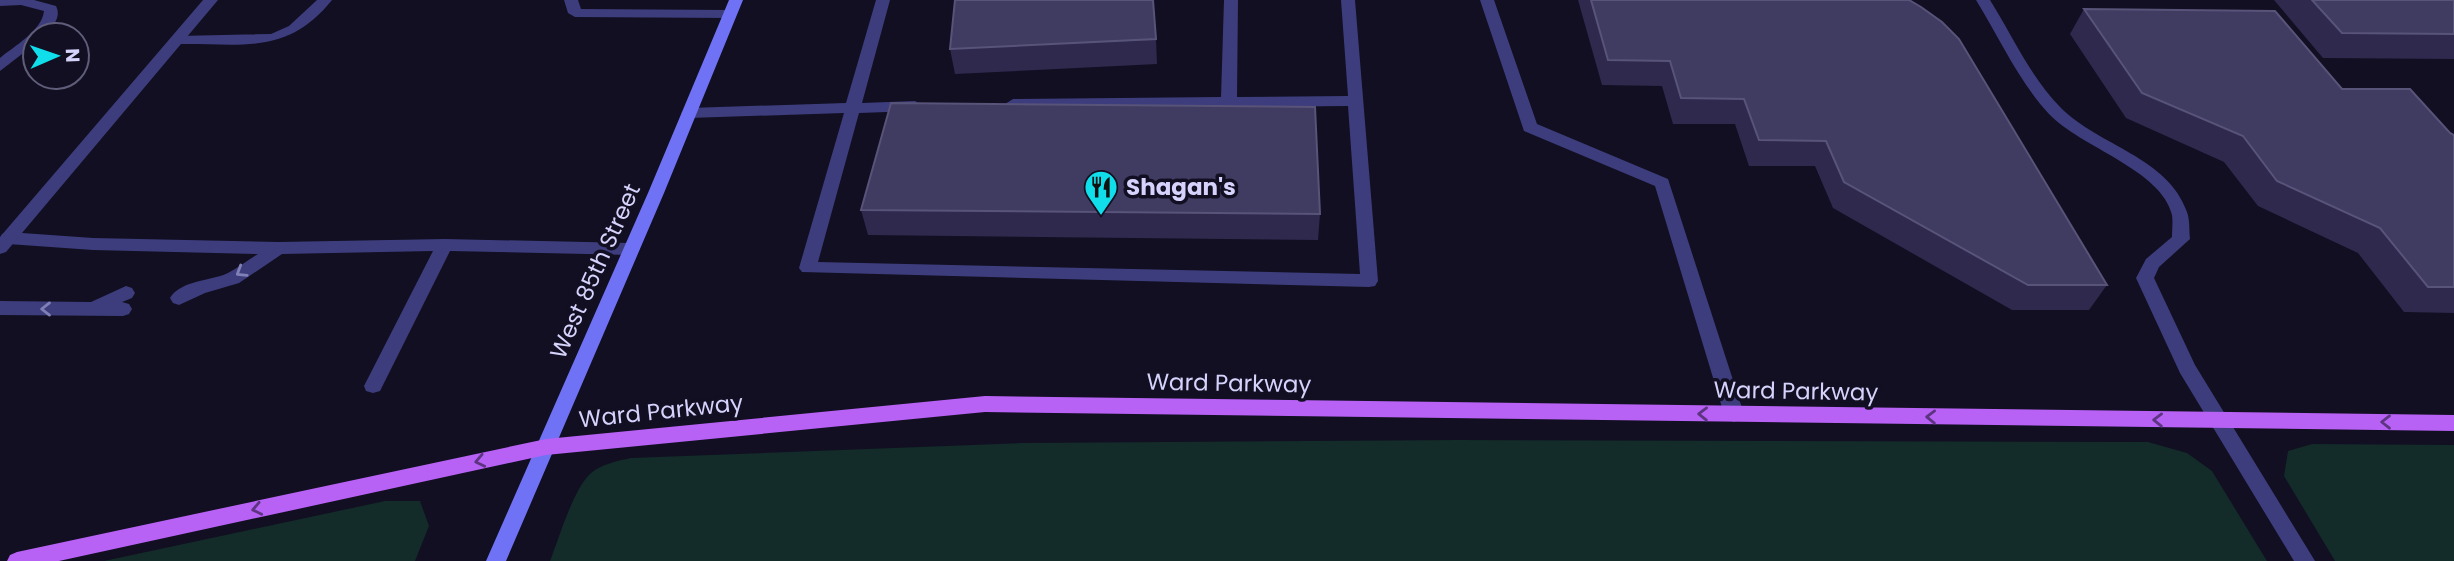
<svg xmlns="http://www.w3.org/2000/svg" width="2454" height="561" viewBox="0 0 2454 561" font-family="Poppins,sans-serif">
<style>
.green{fill:#132b29}
.lines{fill:none;stroke-linecap:round;stroke-linejoin:round}
.service{fill:#3d3d7d;fill-rule:evenodd}
.minor{fill:#3d3d7d;fill-rule:evenodd}
.secondary{fill:#7072f6;fill-rule:evenodd}
.primary{fill:#b761f5;fill-rule:evenodd}
.wall{fill:#2f294e}
.building{fill:#403b61;stroke:#585379;stroke-width:2}
.oneway{stroke:#8180b6}
.oneway2{stroke:#5c3480}
.labels{text-anchor:middle;dominant-baseline:central;stroke-width:7;stroke-linejoin:round;paint-order:stroke}
.poi-label{font-size:23px;font-weight:bold;fill:#d5d2fc;stroke:#110f21;text-anchor:start}
.street-label{font-size:23px;fill:#d5d2fc;stroke:#110f21}
</style>
<rect width="100%" height="100%" fill="#110f21"/>
<path class="green" d="M1459 440 2148 442 2187 453 2212 471 2267 561H550C559 538 573 490 590 474 601 464 617 461 631 458L1022 443Z
M2312 444 2454 445V561H2335L2284 476 2288 451Z
M385 501H420L429 526 415 561H104Z"/>
<g class="lines">
<path class="service" d="M0 0H34L56 6C62 18 52 26 45 35H35V44L0 71V58C14 46 42 31 44 11L21 5 0 6Z
M317 0H332C287 56 242 43 178 44L171 40 178 36 271 34 289 26Z
M564 0H578L581 9 730 10 737 14 730 18 575 17 568 13Z
M876 0H890L862 103 915 101 923 106 915 111 859 113 818 262 1360 274 1348 106 1013 109 1005 104 1013 99 1221 97 1224 0H1238L1237 97 1348 96 1341 0H1355L1378 281 1375 286 1369 287 802 272 799 268 844 113 689 118 681 113 689 108 846 103Z
M1480 0H1494L1537 124 1668 179 1744 414 1741 419 1734 422 1727 419 1724 414 1655 186 1524 131Z
M8 232 93 238 279 242 445 239 631 243 640 249 631 255 450 251 380 391 373 393 366 391 364 386 433 251 282 254 239 283 205 293 179 305 173 303 170 298C181 280 211 281 228 273 238 268 248 260 258 254L93 250 8 244 0 239 2 234Z
M126 286 132 288 135 293 132 298 122 302 129 304 132 309 129 314 123 316 0 315V301L91 302Z"/>
<path class="minor" d="M203 0H218L6 252 0 254V237Z
M1976 0H1990C2012 35 2031 78 2061 108 2099 146 2168 157 2187 212 2190 220 2189 231 2190 239L2159 267 2154 278 2195 365 2315 561H2294L2180 373 2136 278 2146 259 2172 237C2172 230 2173 222 2172 215 2162 170 2080 147 2049 114 2019 82 1999 37 1976 0Z"/>
<path class="secondary" d="M729 0H743L664 193 506 561H486L648 193Z"/>
<path class="primary" d="M985 396 2454 415V431L985 412 546 455 59 561H7L10 555 17 552 546 439Z"/>
</g>
<path class="wall" d="M1578 0H1909L2107 285 2089 310H2012L1833 208 1815 166H1749L1735 124H1673L1662 86 1602 85Z
M2274 0H2454V59L2323 58Z
M2084 9 2342 89 2454 135V313L2404 312 2358 253 2258 206 2224 162 2126 118 2070 34Z
M1156 39 1157 64 955 74 950 49Z
M861 210 1320 214 1318 240 868 235Z"/>
<path class="building" d="M955 0H1153L1156 39 950 49Z
M1591 0H1909L1921 7 1942 22 1959 39 2107 285H2028L1844 182 1826 141 1759 140 1744 99 1681 98 1670 61 1608 60Z
M2312 0H2454V34L2342 33Z
M2084 9 2275 11 2342 89H2410L2450 133 2454 135V287H2428L2380 228 2277 181 2243 136 2142 93Z
M891 103 1315 107 1320 214 861 210Z"/>
<defs><path id="oneway-chevron" d="M-2-3.5L2.5 0L-2 3.5" fill="none" stroke-width="1.6" stroke-linecap="round" stroke-linejoin="round" transform="scale(1.75)"/></defs>
<g class="oneway">
<use href="#oneway-chevron" transform="translate(241 272) rotate(148)"/>
<use href="#oneway-chevron" transform="translate(46 309) rotate(-180)"/>
</g>
<g class="oneway2">
<use href="#oneway-chevron" transform="translate(1703 414) rotate(-179)"/>
<use href="#oneway-chevron" transform="translate(1931 417) rotate(-179)"/>
<use href="#oneway-chevron" transform="translate(2158 420) rotate(-179)"/>
<use href="#oneway-chevron" transform="translate(2386 422) rotate(-180)"/>
<use href="#oneway-chevron" transform="translate(480 461) rotate(168)"/>
<use href="#oneway-chevron" transform="translate(257 509) rotate(168)"/>
</g>
<defs>
<symbol id="restaurant-pin" viewBox="-11 -11 22 30"><path d="M0 17L-7.5 6A9.5 9.5 0 1 1 7.5 6Z" fill="#10deeb" stroke="#110f21"/><path d="M-5-6h1v4h1v-4h1v4h1v-4h1v5L-1.5 .5V6h-2V.5L-5-1ZM5-6V6H3V1.5H1.5Q1.5-4 5-6Z" fill="#111"/></symbol>
</defs>
<g fill-rule="evenodd">
<use href="#restaurant-pin" x="1082" y="168" width="38" height="52"/>
</g>
<g class="labels">
<g class="poi-label">
<text x="1126" y="187">Shagan's</text>
</g>
<g class="street-label">
<text transform="translate(595 271) rotate(-66)">West 85th Street</text>
<text transform="translate(1229 383) rotate(1)">Ward Parkway</text>
<text transform="translate(1796 391) rotate(1)">Ward Parkway</text>
<text transform="translate(661 411) rotate(-6)">Ward Parkway</text>
</g>
</g>
<g transform="translate(56 56) rotate(88)"><circle r="33" fill="#110f21" stroke="#5f5d79" stroke-width="2"/>
<path d="M0-5L12 26L0 18L-12 26Z" fill="#10deeb"/>
<text y="-10" font-size="19" font-weight="bold" text-anchor="middle" fill="#d5d2fc">N</text>
</g>
</svg>
